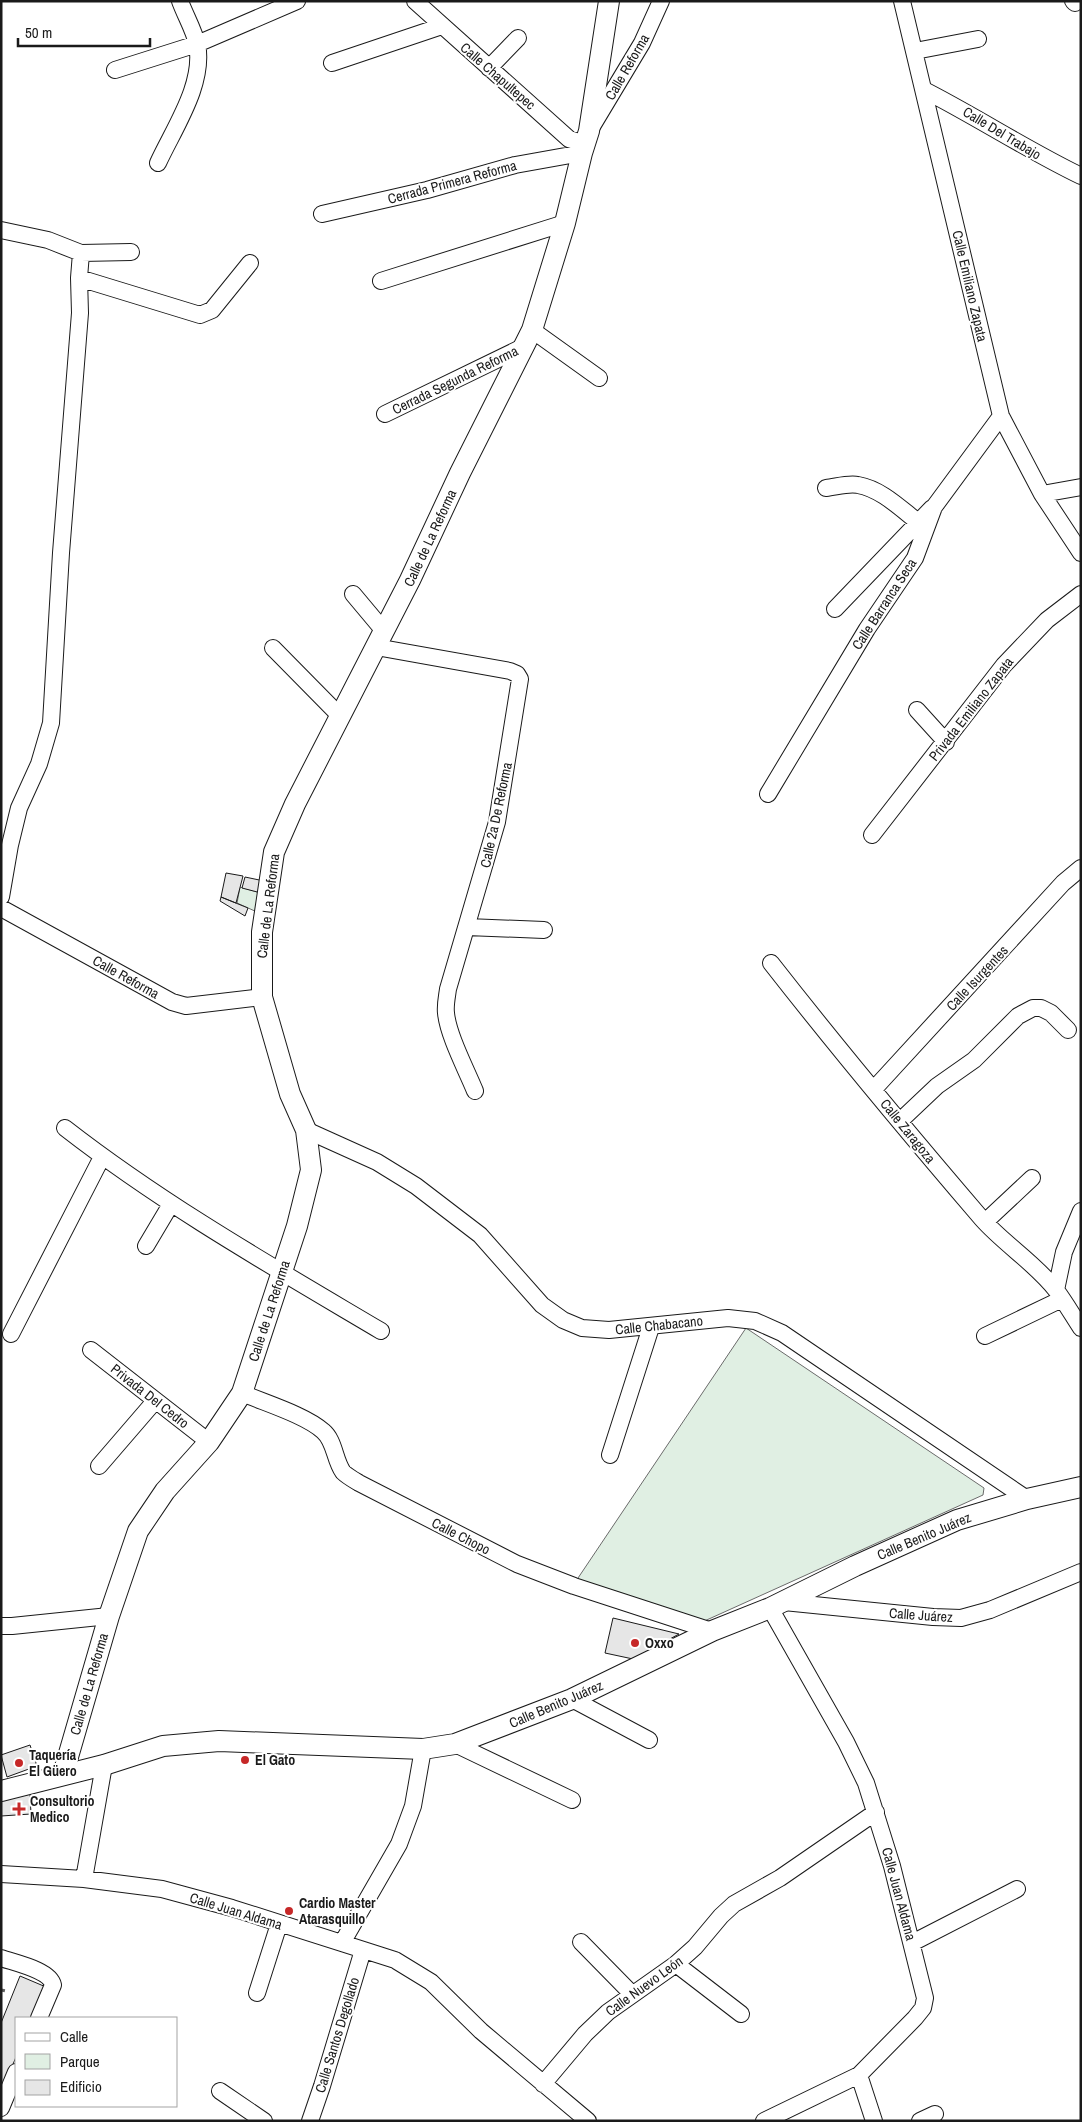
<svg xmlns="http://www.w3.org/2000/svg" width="1082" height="2122" viewBox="0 0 1082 2122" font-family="'Archivo Narrow',sans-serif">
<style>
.green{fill:#e0efe3;stroke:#6a6a6a}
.building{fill:#e6e6e6;stroke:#1a1a1a}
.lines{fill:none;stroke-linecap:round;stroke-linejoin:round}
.minor-casing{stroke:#1a1a1a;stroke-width:18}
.tertiary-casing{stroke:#1a1a1a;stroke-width:22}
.path{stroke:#5f5f5f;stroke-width:3;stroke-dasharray:4 2.5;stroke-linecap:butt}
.minor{stroke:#fff;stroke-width:16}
.tertiary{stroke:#fff;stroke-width:20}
.poi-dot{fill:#c62828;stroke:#fff;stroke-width:2}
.labels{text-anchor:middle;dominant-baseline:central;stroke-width:4;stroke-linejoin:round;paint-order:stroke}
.street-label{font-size:14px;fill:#1a1a1a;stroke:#fff}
.poi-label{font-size:14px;font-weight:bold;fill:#1a1a1a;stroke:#fff;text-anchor:start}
</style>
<rect width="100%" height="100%" fill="#fff"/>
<path class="green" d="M240 887 261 893 257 912 237 903Z
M746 1328 984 1488 983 1495 700 1623 576 1581Z"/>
<path class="building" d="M226 873 243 876 236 903 221 897Z
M245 877 264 881 261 893 242 888Z
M221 897 248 908 245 916 220 901Z
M613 1618 679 1634 633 1659 605 1653Z
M30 1745 37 1766 7 1777 1 1755Z
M30 1794 31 1814 1 1816V1801Z
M20 1976 46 1987 33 2018H16V2057L1 2093V2023Z"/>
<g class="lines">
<defs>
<path id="minor" d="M415 1 569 139 585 144
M902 1 1001 416 1042 494 1081 553
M1073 1 1075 3
M915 51 978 39
M332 63 442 26
M489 68 518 38
M115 70 197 44 297 1
M924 90C977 117 1027 150 1081 176
M591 128 642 43 661 1
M158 163C174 128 205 84 197 44 194 30 185 15 180 1
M322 214 427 190 515 165 582 153
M1 230 48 240 81 253 131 252
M79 278 200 315 212 310 250 263
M381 281 565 223
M532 330 599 378
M385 414 525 346
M826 488C836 487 848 483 858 485 881 489 900 508 918 522
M1042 494 1081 487
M353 594 384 631
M835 609 932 508
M376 647 510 671 517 674 520 679 497 822 448 989C447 997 445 1005 446 1013 448 1035 466 1069 475 1091
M273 648 341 717
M917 710 946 742
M768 794 867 629 915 558 934 507 1001 416
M872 835 1004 665 1047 620 1081 594
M1 897 10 845 19 808 39 764 51 723 61 553 80 313 79 278 81 253
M1 908 172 1002 186 1006 262 997
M467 927 544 930
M771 963C839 1050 910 1135 982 1219 1004 1244 1035 1263 1056 1290 1065 1302 1073 1316 1081 1328
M874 1089 1063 883 1081 868
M900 1121 937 1086 974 1060 1018 1016 1033 1008H1041L1051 1013 1068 1030
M65 1128C164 1205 273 1267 381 1331
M306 1130 377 1162 416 1186 480 1235 542 1305 563 1320 582 1328 609 1330 728 1318 755 1321 782 1333 1027 1499
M985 1222 1032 1178
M146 1246 171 1204
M1056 1290 1064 1252 1081 1211
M11 1334 102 1157
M985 1336 1062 1299
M91 1350 209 1442
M242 1393C265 1403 305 1415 323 1431 335 1441 334 1459 343 1472 347 1476 354 1480 359 1483L517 1564 574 1586 712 1631
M610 1455 651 1327
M99 1466 155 1401
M784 1602 933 1617 961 1618 990 1610 1081 1572
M1 1626H12L109 1616
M572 1699 649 1740
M455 1744 572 1800
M1 1874 84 1879 162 1889 232 1908 395 1960 431 1982 481 2031 588 2121
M84 1879 104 1765
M581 1942 632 1994
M342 1943 399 1844 413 1806 423 1749
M912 1943 1017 1889
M1 1958C15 1963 50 1970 53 1985L39 2018
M676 1964 741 2014
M257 1993 279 1924
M859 2075 874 2121
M543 2084 585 2034 608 2012 676 1964 695 1947 721 1916 734 1904 780 1878 876 1812
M220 2091 264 2121
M1 2108 16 2072
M310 2121 322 2086 363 1950
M764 2121 859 2075 915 2018 923 2008 925 1998 892 1866 866 1783 846 1742 770 1608
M920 2121 935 2114"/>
<path id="tertiary" d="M63 1774 109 1616 138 1531 165 1491 209 1442 242 1393 297 1226 311 1170 306 1130 290 1094 262 997V932L274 852 295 804 410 580 460 473 532 330 565 223 582 153 589 131 609 1
M1 1791 104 1765 163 1746 219 1741 423 1749 455 1744 572 1699 712 1631 770 1608 855 1566 957 1520 1027 1499 1081 1487"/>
</defs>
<use href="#minor" class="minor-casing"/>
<use href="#tertiary" class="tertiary-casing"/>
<path class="path" d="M1 1990 6 1991"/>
<use href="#minor" class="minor"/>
<use href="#tertiary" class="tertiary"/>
</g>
<g class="poi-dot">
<circle cx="635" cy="1643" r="5"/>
<circle cx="245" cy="1760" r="5"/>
<circle cx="19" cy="1763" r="5"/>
<path d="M16.5 1801.5h5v5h5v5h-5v5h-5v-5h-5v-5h5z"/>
<circle cx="289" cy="1911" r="5"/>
</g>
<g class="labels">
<g class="street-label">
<text transform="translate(627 67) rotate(-60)">Calle Reforma</text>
<text transform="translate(498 76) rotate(41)">Calle Chapultepec</text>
<text transform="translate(1002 133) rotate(31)">Calle Del Trabajo</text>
<text transform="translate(452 182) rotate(-15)">Cerrada Primera Reforma</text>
<text transform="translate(970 286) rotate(77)">Calle Emiliano Zapata</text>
<text transform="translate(455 380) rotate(-26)">Cerrada Segunda Reforma</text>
<text transform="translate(430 538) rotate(-65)">Calle de La Reforma</text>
<text transform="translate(884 604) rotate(-57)">Calle Barranca Seca</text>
<text transform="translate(971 709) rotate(-52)">Privada Emiliano Zapata</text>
<text transform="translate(496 815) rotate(-78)">Calle 2a De Reforma</text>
<text transform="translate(268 906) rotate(-83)">Calle de La Reforma</text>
<text transform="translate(126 977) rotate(29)">Calle Reforma</text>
<text transform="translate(977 978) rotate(-47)">Calle Isurgentes</text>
<text transform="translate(908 1131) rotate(51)">Calle Zaragoza</text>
<text transform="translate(269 1311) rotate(-72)">Calle de La Reforma</text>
<text transform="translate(659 1325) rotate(-6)">Calle Chabacano</text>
<text transform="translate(150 1396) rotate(38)">Privada Del Cedro</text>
<text transform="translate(461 1536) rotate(27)">Calle Chopo</text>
<text transform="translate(924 1536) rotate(-23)">Calle Benito Juárez</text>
<text transform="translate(921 1615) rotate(4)">Calle Juárez</text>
<text transform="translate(89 1684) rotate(-74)">Calle de La Reforma</text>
<text transform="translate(556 1704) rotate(-23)">Calle Benito Juárez</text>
<text transform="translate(899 1894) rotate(75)">Calle Juan Aldama</text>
<text transform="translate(236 1911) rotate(17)">Calle Juan Aldama</text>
<text transform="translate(644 1986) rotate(-36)">Calle Nuevo León</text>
<text transform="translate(337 2035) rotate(-73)">Calle Santos Degollado</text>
</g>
<g class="poi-label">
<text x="645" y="1643">Oxxo</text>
<text x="29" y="1755">Taquería<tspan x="29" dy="16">El Güero</tspan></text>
<text x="255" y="1760">El Gato</text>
<text x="30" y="1801">Consultorio<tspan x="30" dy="16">Medico</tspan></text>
<text x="299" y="1903">Cardio Master<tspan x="299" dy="16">Atarasquillo</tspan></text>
</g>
</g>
<rect width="1082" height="2122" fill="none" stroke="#1a1a1a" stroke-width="5"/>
<rect x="15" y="2017" width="162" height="90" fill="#ffffff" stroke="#a3a3a3"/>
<rect x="25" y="2033" width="25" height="8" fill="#ffffff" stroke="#a3a3a3"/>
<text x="60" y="2042" font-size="15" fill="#1a1a1a">Calle</text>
<rect x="25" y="2054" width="25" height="15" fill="#e0efe3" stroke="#a3a3a3"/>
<text x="60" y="2067" font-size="15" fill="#1a1a1a">Parque</text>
<rect x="25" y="2080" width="25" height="15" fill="#e6e6e6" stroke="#a3a3a3"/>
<text x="60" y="2092" font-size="15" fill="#1a1a1a">Edificio</text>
<path d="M18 38v8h132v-8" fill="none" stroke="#1a1a1a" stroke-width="2.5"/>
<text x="25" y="38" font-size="15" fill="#1a1a1a" stroke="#ffffff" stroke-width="4" paint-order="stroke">50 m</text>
</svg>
